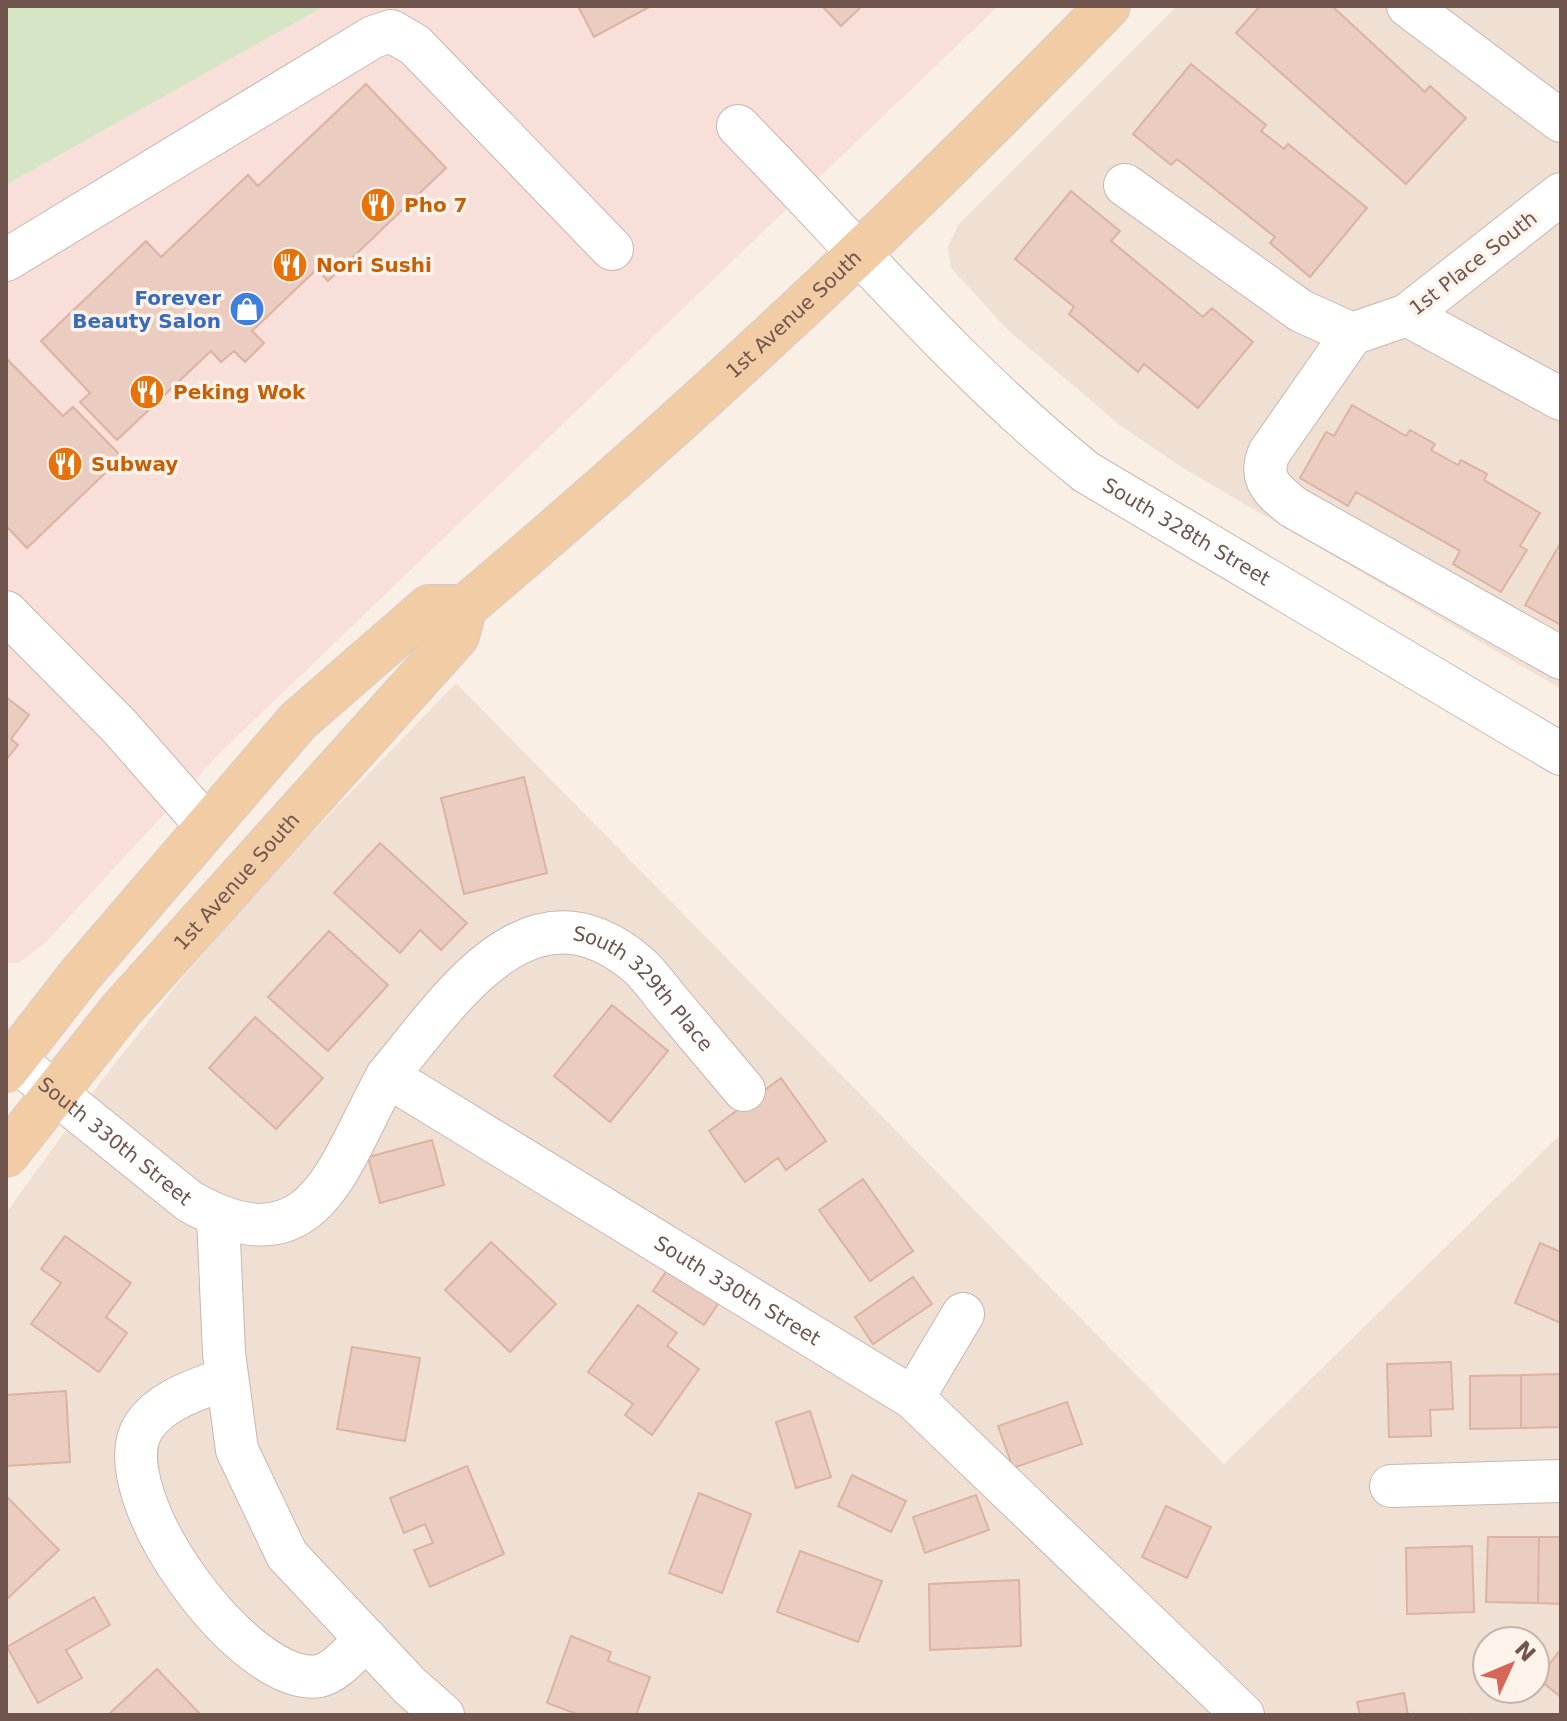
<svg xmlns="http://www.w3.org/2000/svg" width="1567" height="1721" viewBox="0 0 1567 1721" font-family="'DejaVu Sans',sans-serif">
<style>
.residential{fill:#f0e0d4;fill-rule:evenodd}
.commercial{fill:#f8dfda}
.green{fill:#d5e5c5}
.building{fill:#ebccc0;stroke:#dcb2a2;stroke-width:2}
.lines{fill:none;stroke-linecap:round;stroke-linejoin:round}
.minor-casing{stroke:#c9b6ac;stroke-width:44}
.major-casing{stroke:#d4ccca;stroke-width:46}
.minor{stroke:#fff;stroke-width:42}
.major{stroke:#f1cca4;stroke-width:44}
.labels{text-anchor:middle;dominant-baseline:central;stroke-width:7;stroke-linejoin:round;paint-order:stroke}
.food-label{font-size:20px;font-weight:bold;fill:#c56008;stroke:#fdf3ea;text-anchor:start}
.street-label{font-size:20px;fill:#6f554d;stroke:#fdf3ea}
.shop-label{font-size:20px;font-weight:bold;fill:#366cbe;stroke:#fdf3ea;text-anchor:end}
</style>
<rect width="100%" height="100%" fill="#f9efe5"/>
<path class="residential" d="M1177 6H1561V689L1183 468 1121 426 1008 330 951 268 948 247 958 225Z
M456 683 1224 1464 1561 1134V1715H1471L1465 1712 1463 1715H6V1213L102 1080 184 976 271 875ZM1487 1641H1535V1689H1487Z"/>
<path class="commercial" d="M325 6H998L222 751 46 942 19 963H6V185Z"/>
<path class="green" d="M6 6H325L6 185Z"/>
<path class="building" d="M578 6H651L594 37Z
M822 6H862L841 26Z
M1260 6H1332L1425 92 1430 86 1466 118 1406 184 1236 33Z
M1191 64 1266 125 1261 131 1284 149 1288 144 1367 208 1310 277 1270 243 1275 237 1177 159 1171 165 1133 134Z
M366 84 446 168 328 281 317 269 252 331 264 343 245 362 234 351 221 362 211 351 117 440 80 402 90 393 41 341 146 241 161 257 248 175 258 186Z
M1071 191 1120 231 1111 241 1203 317 1212 308 1253 342 1198 408 1144 364 1138 372 1069 314 1074 307 1015 259Z
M6 358 63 416 73 407 122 457 27 548 6 526Z
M1352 405 1406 436 1410 430 1435 444 1431 450 1458 465 1461 460 1487 474 1484 480 1540 513 1520 546 1527 550 1501 592 1453 564 1460 551 1356 492 1348 506 1300 478 1326 432 1334 436Z
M1561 542V625L1525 605Z
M6 697 29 715 11 739 18 745 6 760Z
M524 777 547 873 464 894 441 798Z
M380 843 467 923 441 950 420 930 400 953 334 893Z
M329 931 388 985 328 1051 268 997Z
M612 1005 668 1051 610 1122 554 1076Z
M255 1017 323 1078 276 1129 209 1068Z
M781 1078 826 1141 786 1170 778 1158 745 1182 709 1131Z
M432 1140 444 1185 380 1203 368 1157Z
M863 1179 913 1251 870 1281 819 1210Z
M65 1236 131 1283 106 1317 127 1333 99 1372 31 1324 61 1283 41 1269Z
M491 1242 556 1304 510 1352 445 1290Z
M1540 1243 1561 1252V1323L1515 1303Z
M669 1267 720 1301 704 1325 653 1291Z
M913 1277 932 1304 873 1344 855 1317Z
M638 1305 677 1333 667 1346 699 1369 652 1435 625 1415 633 1404 588 1372Z
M352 1347 420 1358 405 1441 337 1429Z
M1451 1362 1453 1409 1430 1410 1431 1436 1389 1437 1387 1364Z
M1561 1374V1427L1521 1428V1375Z
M1521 1375V1428L1470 1429V1376Z
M66 1391 70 1462 6 1466V1395Z
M1067 1402 1082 1444 1013 1468 998 1426Z
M810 1411 831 1477 796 1488 776 1422Z
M467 1466 504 1554 430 1587 414 1550 433 1543 425 1524 404 1533 390 1498Z
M852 1475 906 1501 891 1532 838 1506Z
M699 1493 751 1514 722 1593 669 1573Z
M976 1495 989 1530 925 1553 913 1517Z
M6 1496 59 1550 6 1600Z
M1166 1506 1211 1527 1187 1578 1142 1557Z
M1488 1537H1539L1538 1603 1486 1602Z
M1539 1537H1561V1604L1538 1603Z
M1472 1546 1474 1612 1407 1614 1406 1548Z
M800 1551 882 1581 858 1642 777 1612Z
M1019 1580 1021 1646 930 1650 929 1584Z
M94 1597 110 1625 66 1650 82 1678 38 1703 7 1647Z
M571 1636 611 1652 608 1661 650 1677 636 1715H579L547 1703Z
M1561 1649V1697L1538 1679Z
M157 1669 201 1715H108Z
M1404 1693 1408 1715H1360L1357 1702Z"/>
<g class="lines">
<defs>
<g id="minor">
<path d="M1408 6 1561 121"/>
<path id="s1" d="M738 126C852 242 959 370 1086 472L1561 754"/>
<path d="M1125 185 1301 311 1352 334"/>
<path d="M1561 194 1407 315 1352 334 1269 453C1258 479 1273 491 1293 507L1561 658"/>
<path d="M6 260 373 37 391 31 415 45 612 249"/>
<path d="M1407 315 1561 399"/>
<path d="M6 612 120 727 206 825"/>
<path id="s2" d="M6 1053 189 1201C314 1273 337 1167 387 1076L913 1398 1243 1715"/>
<path id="s3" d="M387 1076C450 1001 529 873 637 964 649 974 659 989 669 1001 694 1031 719 1060 744 1090"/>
<path d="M218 1218 224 1353 237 1450 287 1555 410 1686 443 1715"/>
<path d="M227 1378C199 1389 162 1399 144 1426 101 1491 246 1689 319 1676 336 1673 354 1650 366 1639"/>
<path d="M913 1398 963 1314"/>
<path d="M1391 1486 1561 1481"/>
</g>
<g id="major">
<path d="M6 1070 80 975 298 721 429 607H465"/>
<path id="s4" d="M6 1155 121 1010 457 636 465 607C689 418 904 216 1108 6"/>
</g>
</defs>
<use href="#minor" class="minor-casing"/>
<use href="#major" class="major-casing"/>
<use href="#minor" class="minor"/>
<use href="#major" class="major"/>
</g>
<defs>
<symbol id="restaurant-disc" viewBox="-11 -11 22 22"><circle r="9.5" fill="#e8710a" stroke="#fdf3ea"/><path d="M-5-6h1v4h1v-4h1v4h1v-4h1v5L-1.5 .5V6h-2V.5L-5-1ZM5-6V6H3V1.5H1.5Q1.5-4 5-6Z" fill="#fff"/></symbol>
<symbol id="shop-disc" viewBox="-11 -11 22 22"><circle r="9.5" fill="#3f7fe0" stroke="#fdf3ea"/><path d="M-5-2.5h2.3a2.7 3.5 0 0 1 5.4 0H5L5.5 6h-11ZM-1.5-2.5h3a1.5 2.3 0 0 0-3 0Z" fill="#fff"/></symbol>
</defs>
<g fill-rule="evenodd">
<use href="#restaurant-disc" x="358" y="185" width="40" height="40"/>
<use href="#restaurant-disc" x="270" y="245" width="40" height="40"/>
<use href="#shop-disc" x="227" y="289" width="40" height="40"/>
<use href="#restaurant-disc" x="127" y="372" width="40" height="40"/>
<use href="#restaurant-disc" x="45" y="444" width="40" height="40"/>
</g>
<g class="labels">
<g class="food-label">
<text x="404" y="205">Pho 7</text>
<text x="316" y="265">Nori Sushi</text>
<text x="173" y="392">Peking Wok</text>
<text x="91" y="464">Subway</text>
</g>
<g class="street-label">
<text transform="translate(1473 263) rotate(-38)">1st Place South</text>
<text stroke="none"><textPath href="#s4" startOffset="1158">1st Avenue South</textPath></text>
<text stroke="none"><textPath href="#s1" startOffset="608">South 328th Street</textPath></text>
<text stroke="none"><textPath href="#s4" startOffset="358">1st Avenue South</textPath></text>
<text stroke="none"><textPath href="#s3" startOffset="336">South 329th Place</textPath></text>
<text stroke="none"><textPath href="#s2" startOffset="140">South 330th Street</textPath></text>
<text stroke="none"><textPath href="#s2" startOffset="928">South 330th Street</textPath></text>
</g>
<g class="shop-label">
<text x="221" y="298">Forever<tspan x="221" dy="23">Beauty Salon</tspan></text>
</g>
</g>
<rect width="1567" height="1721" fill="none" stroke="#6f554d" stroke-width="16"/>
<g transform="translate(1511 1665) rotate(46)"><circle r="38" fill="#fdf3ea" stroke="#c4b4ab" stroke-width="2"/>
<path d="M0-6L14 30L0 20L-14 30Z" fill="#d56658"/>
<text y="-12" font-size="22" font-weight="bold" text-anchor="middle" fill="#6f554d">N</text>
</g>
</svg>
